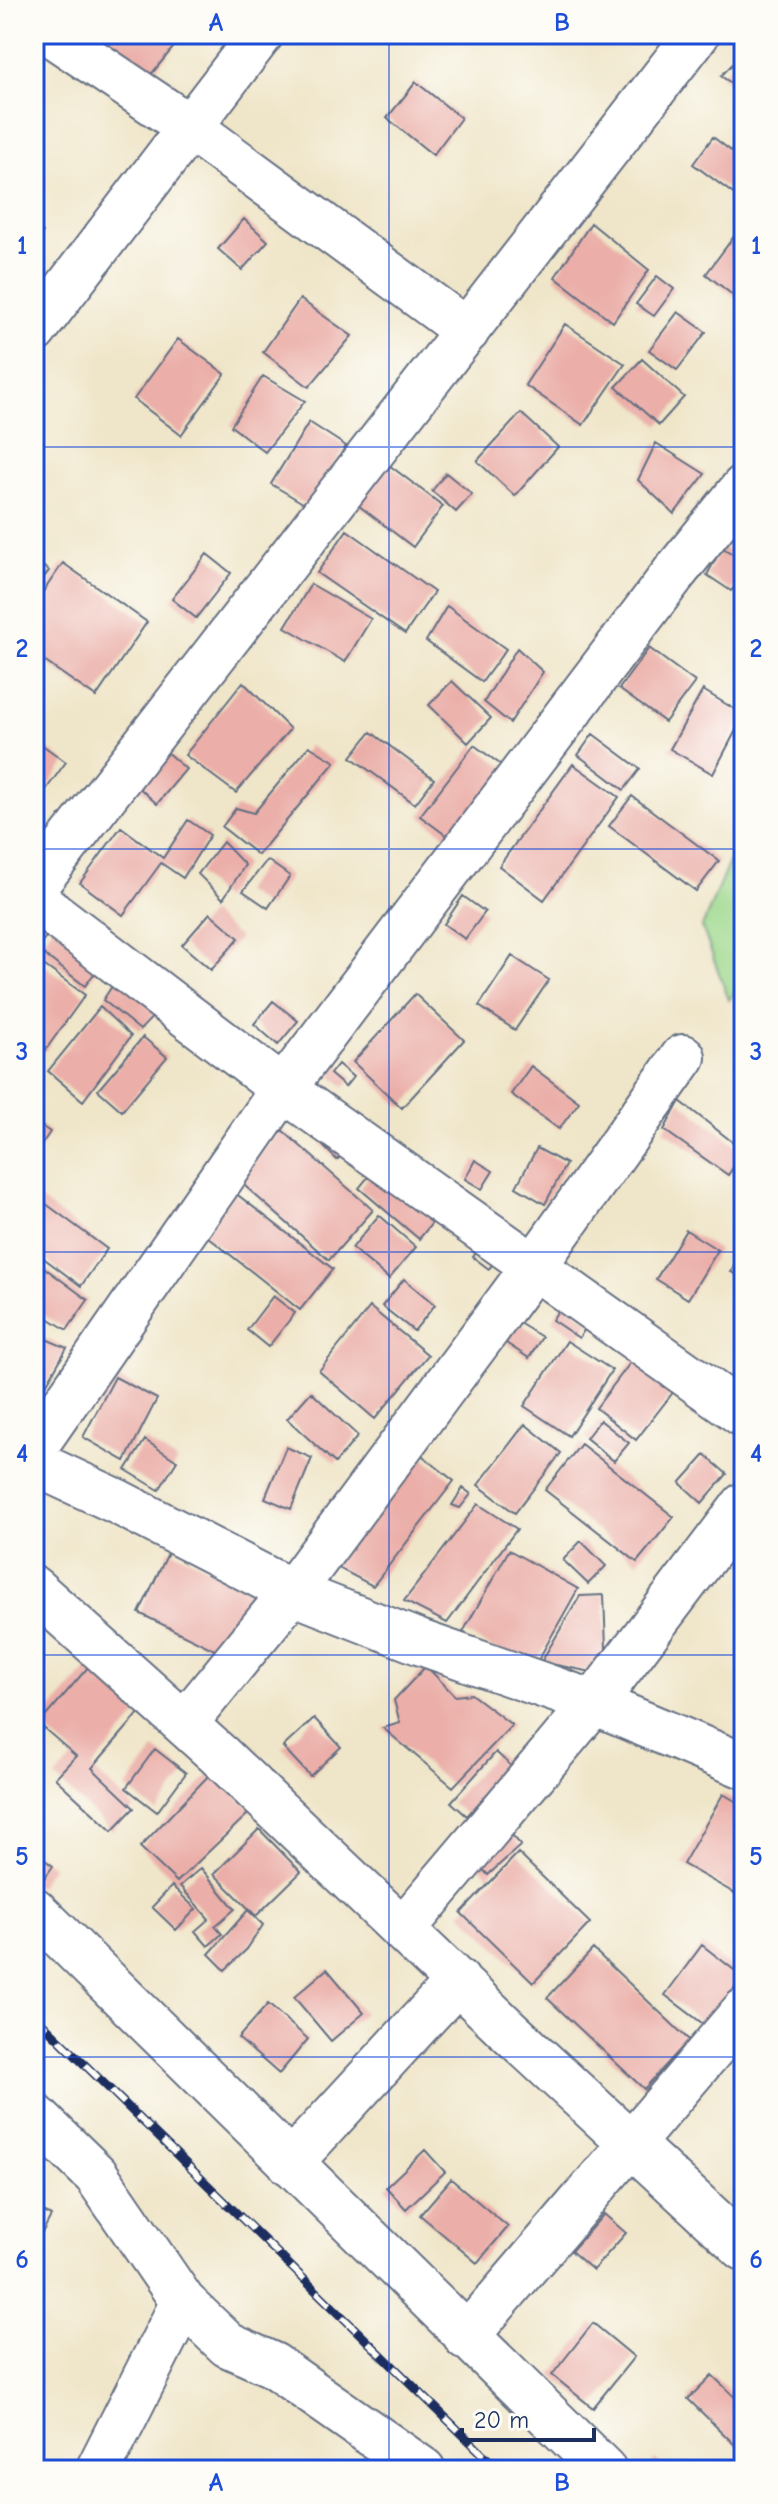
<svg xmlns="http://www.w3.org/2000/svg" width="778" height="2504" viewBox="0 0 778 2504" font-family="'Comic Neue',sans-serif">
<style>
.green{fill:#9dd88c;stroke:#5c8475;stroke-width:2}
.building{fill:#ebaea8}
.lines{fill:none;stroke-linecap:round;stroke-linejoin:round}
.minor-casing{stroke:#656f83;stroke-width:48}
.minor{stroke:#fff;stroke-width:44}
.rail-casing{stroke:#1b2f5e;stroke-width:9}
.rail{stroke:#fdfcf7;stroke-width:6;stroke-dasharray:18;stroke-linecap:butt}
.grid{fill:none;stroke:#1d4ed8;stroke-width:2;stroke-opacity:0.55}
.neatline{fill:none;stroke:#1d4ed8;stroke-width:3}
.grid-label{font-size:26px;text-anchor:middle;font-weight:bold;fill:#1d4ed8}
</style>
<rect width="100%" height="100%" fill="#fdfcf7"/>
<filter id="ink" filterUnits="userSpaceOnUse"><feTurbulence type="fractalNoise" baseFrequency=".0125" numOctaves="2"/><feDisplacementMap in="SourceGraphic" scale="16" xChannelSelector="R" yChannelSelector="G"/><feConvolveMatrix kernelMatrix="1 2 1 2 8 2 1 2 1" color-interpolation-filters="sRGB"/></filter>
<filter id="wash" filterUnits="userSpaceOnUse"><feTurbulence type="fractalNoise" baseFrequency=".006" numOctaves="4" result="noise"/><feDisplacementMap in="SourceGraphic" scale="32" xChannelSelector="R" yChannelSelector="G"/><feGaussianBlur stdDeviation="1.8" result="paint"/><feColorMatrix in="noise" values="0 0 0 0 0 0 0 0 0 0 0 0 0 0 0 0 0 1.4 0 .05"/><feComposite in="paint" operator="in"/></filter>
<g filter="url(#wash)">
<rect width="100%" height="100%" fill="#efe5c8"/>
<path class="green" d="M744 826V980L729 1000 702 927Z"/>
<g id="blocks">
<path class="building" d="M84 34H170L177 43 144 83Z
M744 52V92L721 76Z
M416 82 461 118 433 155 387 118Z
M713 137 744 161V191L739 198 693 164Z
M244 219 268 241 242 270 218 249Z
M591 223 649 270 613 322 555 277Z
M744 223V304L706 274Z
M34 225 43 232 34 246Z
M657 276 674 289 654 316 636 304Z
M300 299 352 336 309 387 263 352Z
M678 312 706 332 677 370 649 350Z
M565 324 625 364 583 425 525 385Z
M178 339 225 374 181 435 134 399Z
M642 359 684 397 659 425 616 387Z
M263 376 305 401 265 452 231 426Z
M521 413 558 447 515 496 477 461Z
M309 422 346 446 308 506 271 484Z
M656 443 705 474 674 514 638 480Z
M385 462 443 506 413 547 354 502Z
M446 473 472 494 456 512 432 491Z
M347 530 434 592 405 634 317 573Z
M722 547 744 562V576L731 591 707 575Z
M207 554 231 573 196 618 172 599Z
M34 559 49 571 34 590Z
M63 563 147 622 96 697 34 654V605Z
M311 584 371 619 345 662 285 627Z
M447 606 506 649 482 682 426 641Z
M517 648 543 672 510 723 484 702Z
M649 648 695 682 665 722 619 689Z
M452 681 491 718 468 743 429 705Z
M243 682 290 729 236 793 185 755Z
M703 690 744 715 713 774 670 749Z
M371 732 434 779 415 804 351 757Z
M593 734 640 769 624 790 578 755Z
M34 739 66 762 34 806Z
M474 745 508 770 455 842 420 816Z
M309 746 335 762 258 855 222 827 236 808 254 813Z
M164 750 186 769 157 804 136 785Z
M573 764 619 797 544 900 499 866Z
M632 796 719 861 696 891 609 826Z
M188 820 210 835 183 878 161 863 123 915 80 883 121 827 163 858Z
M223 842 245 865 223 899 198 874Z
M267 860 290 876 268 908 243 891Z
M463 896 485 912 465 939 444 924Z
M210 913 239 938 211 970 182 945Z
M56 923 104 960 85 986 37 949Z
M512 956 549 980 515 1030 479 1006Z
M34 958 85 995 34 1066Z
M118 977 162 1007 140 1030 103 1000Z
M415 994 464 1040 402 1108 353 1062Z
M273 1001 298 1021 278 1045 254 1024Z
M100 1007 131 1036 83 1101 48 1071Z
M143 1037 167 1057 122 1111 98 1090Z
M338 1064 353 1077 345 1087 330 1074Z
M531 1066 579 1102 559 1129 511 1094Z
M680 1101 744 1151 728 1175 664 1130Z
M34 1121 50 1132 34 1156Z
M281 1129 373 1210 329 1260 237 1179Z
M331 1133 347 1149 337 1160 321 1144Z
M537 1148 566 1164 545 1204 516 1187Z
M475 1160 493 1171 482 1189 465 1179Z
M377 1166 437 1217 419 1239 359 1188Z
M744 1171V1188L736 1183Z
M234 1192 333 1269 300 1310 203 1233Z
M34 1195 107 1249 81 1286 34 1251Z
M379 1215 416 1247 389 1279 352 1248Z
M686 1230 718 1250 688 1299 656 1279Z
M744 1246V1278L731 1272Z
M480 1247 496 1258 489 1269 473 1257Z
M34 1260 88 1300 67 1330 34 1309Z
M404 1279 435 1305 414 1331 382 1306Z
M273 1296 295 1313 268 1347 247 1330Z
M563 1303 590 1321 579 1338 552 1320Z
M370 1307 428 1355 375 1419 319 1371Z
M519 1323 542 1337 529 1358 506 1343Z
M34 1334 67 1348 47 1383 34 1378Z
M567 1341 612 1370 569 1436 524 1406Z
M640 1350 681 1382 636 1440 596 1408Z
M115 1377 157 1399 125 1461 83 1437Z
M311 1392 358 1436 335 1463 287 1419Z
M600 1420 629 1443 614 1461 586 1438Z
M525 1424 561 1453 515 1513 478 1485Z
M145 1440 177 1461 159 1490 126 1470Z
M581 1444 674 1517 637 1562 545 1490Z
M409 1445 454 1481 373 1586 325 1561Z
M286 1447 312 1458 291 1509 265 1498Z
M705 1455 727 1474 702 1503 680 1483Z
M463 1488 471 1494 460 1508 452 1505Z
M478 1504 517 1529 447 1623 404 1601Z
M581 1541 606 1566 588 1584 563 1560Z
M170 1549 260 1594 229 1657 139 1613Z
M509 1550 578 1589 532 1671 463 1632Z
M604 1595 607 1675 541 1662 580 1596Z
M96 1658 147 1704 92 1768 134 1808 112 1831 55 1778 76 1756 39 1724Z
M426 1666 455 1696 471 1694 512 1725 453 1787 383 1728 400 1723 394 1700Z
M314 1718 341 1747 310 1776 283 1747Z
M155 1749 186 1773 157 1812 126 1788Z
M496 1752 512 1767 467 1816 451 1802Z
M212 1772 252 1810 177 1882 140 1847Z
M723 1794 744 1806V1881L736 1894 683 1864Z
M490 1811 521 1845 488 1875 457 1841Z
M259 1829 301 1872 256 1916 214 1874Z
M34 1852 53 1866 38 1887 34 1884Z
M518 1853 590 1923 533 1983 461 1913Z
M201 1868 235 1909 215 1926 222 1934 208 1946 195 1931 209 1919 180 1886Z
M172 1886 196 1909 176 1930 152 1907Z
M248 1910 263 1925 247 1949 225 1970 209 1954Z
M702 1945 743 1977 706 2026 665 1995Z
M593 1949 689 2040 644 2089 547 1998Z
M327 1969 364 2013 331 2041 294 1997Z
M268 2004 308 2039 279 2074 238 2038Z
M425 2150 445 2172 406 2209 386 2187Z
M451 2179 508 2227 477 2263 420 2215Z
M34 2207 51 2216 34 2248Z
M604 2214 626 2233 593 2270 571 2251Z
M593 2323 634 2357 593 2408 552 2375Z
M712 2375 744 2406V2438L736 2446 688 2399Z
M656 2460 667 2470H647Z"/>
</g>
</g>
<g filter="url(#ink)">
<use href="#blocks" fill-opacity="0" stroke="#656f83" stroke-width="2"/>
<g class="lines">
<defs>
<path id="minor" d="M51 34 191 128 467 331
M34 331 261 34
M34 887 697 34
M34 899 283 1089 744 1415
M34 1448 283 1089 675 572 744 487
M34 1463 118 1502 292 1592 419 1642 594 1703 744 1766
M34 1589 219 1755 508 2030 744 2248
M185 1723 292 1592 535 1265 683 1057
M34 1910 604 2470
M404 1928 594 1703 744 1505
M34 2115 96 2175 183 2302 228 2345 273 2365 423 2470
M290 2163 458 1981
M466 2337 744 2011
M98 2470 183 2302"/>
</defs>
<use href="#minor" class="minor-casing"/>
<use href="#minor" class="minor"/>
<defs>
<path id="rail" d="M34 2015 499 2470"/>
</defs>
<use href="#rail" class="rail-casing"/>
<use href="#rail" class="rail"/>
</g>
</g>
<path class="grid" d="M389 34V2470M34 447H744M34 849H744M34 1252H744M34 1655H744M34 2057H744"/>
<rect width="778" height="2504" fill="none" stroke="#fdfcf7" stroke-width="88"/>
<path d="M462 2428v12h132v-12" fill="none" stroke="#1b2f5e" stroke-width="4"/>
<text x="474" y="2428" font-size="24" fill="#1b2f5e" stroke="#fdfcf7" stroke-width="6" paint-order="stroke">20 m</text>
<rect x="44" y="44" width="690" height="2416" class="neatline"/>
<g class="grid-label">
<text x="216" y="31">A</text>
<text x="562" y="31">B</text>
<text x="22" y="254">1</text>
<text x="756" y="254">1</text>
<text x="22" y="657">2</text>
<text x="756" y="657">2</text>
<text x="22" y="1060">3</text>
<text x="756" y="1060">3</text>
<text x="22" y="1462">4</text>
<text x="756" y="1462">4</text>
<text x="22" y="1865">5</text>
<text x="756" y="1865">5</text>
<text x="22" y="2268">6</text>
<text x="756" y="2268">6</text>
<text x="216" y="2491">A</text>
<text x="562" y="2491">B</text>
</g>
</svg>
